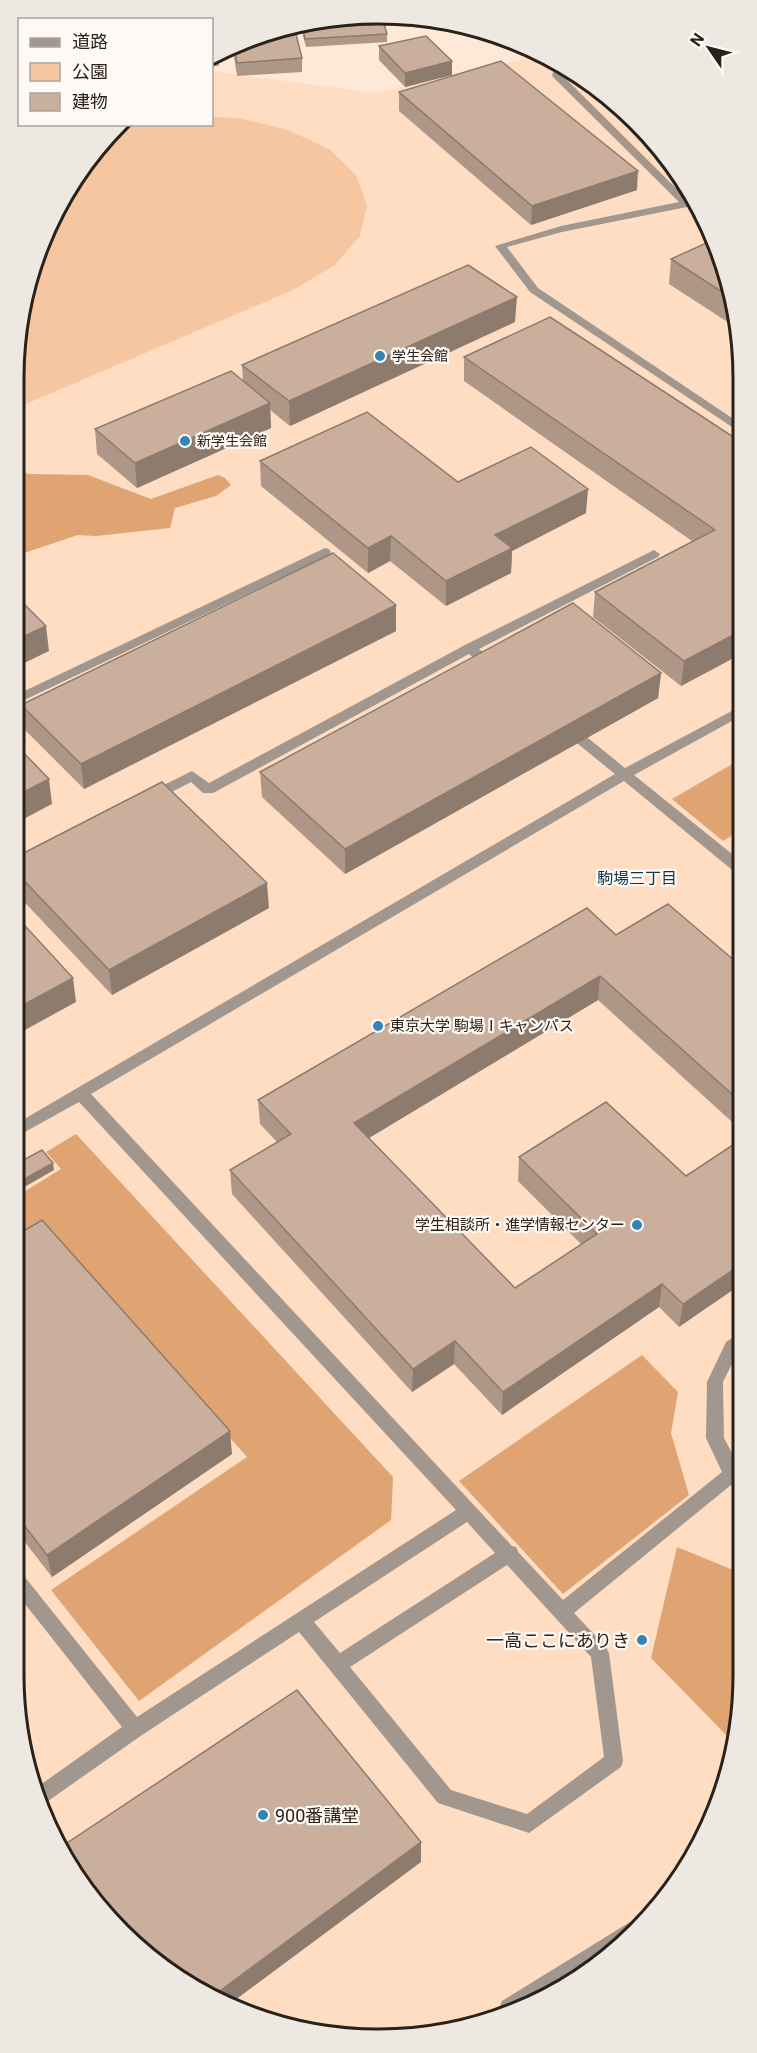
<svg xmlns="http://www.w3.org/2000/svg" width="757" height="2053" viewBox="0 0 757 2053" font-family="Roboto,'Noto Sans JP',sans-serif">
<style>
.built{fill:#feddc3}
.green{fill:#f6c6a1}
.forest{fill:#e0a372}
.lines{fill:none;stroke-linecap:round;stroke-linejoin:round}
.minor{fill:#a2978e;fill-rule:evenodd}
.wall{fill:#ae9786}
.shaded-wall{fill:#8d7b6d}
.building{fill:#cab09c;stroke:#8d7b6d;stroke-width:1.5}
.poi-dot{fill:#3285b5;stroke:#fff9f5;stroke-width:2}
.labels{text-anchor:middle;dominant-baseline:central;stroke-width:4.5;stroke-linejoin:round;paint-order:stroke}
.far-poi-label{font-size:14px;fill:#2a2119;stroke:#fff9f5;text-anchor:start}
.poi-label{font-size:15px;fill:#2a2119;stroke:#fff9f5;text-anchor:start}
.neighbourhood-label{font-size:16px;fill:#0d354c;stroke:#fff9f5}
.near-poi-label{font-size:18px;fill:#2a2119;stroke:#fff9f5;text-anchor:end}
.rim{fill:none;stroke:#2a2119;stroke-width:3}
</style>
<rect width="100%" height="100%" fill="#fee9d8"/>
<path class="built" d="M542 55 561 63 653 138 706 217 740 331 743 1674 731 1769 668 1896 581 1978 450 2032 331 2036 196 1991 104 1915 33 1792 14 1674V379L26 284 89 156 125 125 212 124V71L376 93Z"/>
<path class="green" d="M212 117 238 118 288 130 329 149 356 175 367 205 360 236 335 265 293 290 14 409V378L26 284 89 156 125 125 212 124Z"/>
<path class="forest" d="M14 467 28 474 88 475 151 499 218 475 225 478 231 485 216 496 175 508 170 528 96 536 78 535 27 552 14 553Z
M741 759 742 830 723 841 672 799Z
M76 1134 393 1477 391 1520 139 1701 51 1590 247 1457 49 1233 14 1254V1198L61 1169 46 1152Z
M642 1355 678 1392 671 1433 689 1495 563 1594 459 1481Z
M677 1547 743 1574V1674L734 1743 651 1658Z"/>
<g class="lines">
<path class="minor" d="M353 18 388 20 383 23 317 25 313 23 324 19Z
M558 61 566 66 562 75 692 204 687 207 562 232 507 247 538 288 741 424V433L530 292 495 246 561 226 679 202 553 77 552 75Z
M325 548 329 549 331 552 329 555 14 705V696Z
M654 550 660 554 658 557 479 649 498 664 500 667 498 670H488L469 654 213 793H203L191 782 156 800 151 802 144 797 146 794 192 771 209 783 465 645Z
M741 706V716L634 775 742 862V875L737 874 624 781 91 1094 512 1546 516 1547 519 1553 563 1600 722 1472 706 1438 707 1382 726 1342 743 1331V1348L738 1352 723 1382 724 1438 743 1474V1495L737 1492 731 1485 574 1613 606 1647 609 1653 623 1761 621 1767 529 1833 438 1803 299 1632 142 1735 41 1806 33 1790 122 1727 14 1590V1569L20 1571 137 1717 456 1510 79 1102 14 1138V1125L615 774 562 731 560 728 562 725H572L625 768ZM467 1522 495 1553 340 1653 314 1622ZM507 1565 591 1657 604 1757 527 1814 451 1790 350 1667Z
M630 1922 637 1926 594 1966 563 1986 500 2012 499 2008 502 2001Z"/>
</g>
<path class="wall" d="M476 27 494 35 479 36Z
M303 28 387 34V42L306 47 303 36Z
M291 30 302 58V72L237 76 233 50Z
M379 46 452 75 405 87 379 60Z
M218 55 219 66H212V57Z
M399 92 637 190 531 225 399 111Z
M713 240 740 330 669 284 671 259Z
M515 322 290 426 270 410 271 428 137 488 97 454 95 429 243 381 242 365Z
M464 357 741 442V654L681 686 593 617 595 592 692 541 464 381Z
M260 461 458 482 586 513 512 551 511 573 446 606 390 561 368 573 261 486Z
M396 605V631L84 789 25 730 21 705Z
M661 673 658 698 345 874 262 797 260 772Z
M14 858 269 908 112 995 14 891Z
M616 935 742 967V1131L598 1000 369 1138 515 1288 581 1244 518 1181 519 1157 686 1176 742 1139 679 1327 659 1307 502 1415 454 1364 412 1392 232 1194 230 1170 277 1142 260 1124 258 1100Z
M14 1237 232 1454 52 1577 14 1528Z"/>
<path class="shaded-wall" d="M452 61V75L405 87V73Z
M638 171 637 190 531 225 532 206Z
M517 297 515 322 290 426 289 401Z
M270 403 271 428 137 488 135 463Z
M588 489 586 513 512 551 511 573 446 606V581L495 535Z
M391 536 390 561 368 573V548Z
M396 605V631L84 789 81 764Z
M46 626 49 651 14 668V641Z
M741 631V654L681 686 684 661Z
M661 673 658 698 345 874V849Z
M49 779 52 804 14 824V797Z
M267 883 269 908 112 995 109 970Z
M600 976 598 1000 354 1147V1123Z
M73 978 76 1002 14 1036V1010Z
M53 1163 54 1170 14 1193V1185Z
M743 1263V1283L679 1327 683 1304Z
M662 1284 659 1307 502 1415 503 1392Z
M455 1341 454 1364 412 1392 413 1369Z
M230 1431 232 1454 52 1577 47 1555Z
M421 1842V1862L231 2003 213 1996Z"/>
<path class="building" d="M384 24 387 34 305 39 303 28Z
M291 30H295L302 58 237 63 234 49Z
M426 36 452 61 405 73 379 46Z
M501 61 638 171 532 206 399 92Z
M713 240 730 297 671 259Z
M468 265 517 297 289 401 242 365Z
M550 317 741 442V631L684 661 595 592 715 530 464 357Z
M231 371 270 403 135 463 95 429Z
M367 412 458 482 531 447 588 489 495 535 512 548 446 581 391 536 368 548 260 461Z
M333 553 396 605 81 764 21 705Z
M14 594 46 626 14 641Z
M573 603 661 673 345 849 260 772Z
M14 743 49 779 14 797Z
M162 782 267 883 109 970 14 870V858Z
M668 904 742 967V1103L600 976 354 1123 515 1288 597 1234 519 1157 606 1102 686 1176 742 1139V1229L741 1230 742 1232 743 1263 683 1304 662 1284 503 1392 455 1341 413 1369 230 1170 291 1134 258 1100 587 908 616 935Z
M14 914 73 978 14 1010Z
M42 1150 53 1163 14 1185V1165Z
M42 1220 230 1431 47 1555 14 1512V1237Z
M297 1690 421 1842 213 1996 196 1991 104 1915 64 1845Z"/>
<g class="poi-dot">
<circle cx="380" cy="356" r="6"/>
<circle cx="185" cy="441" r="6"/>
<circle cx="378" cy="1026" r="6"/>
<circle cx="637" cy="1225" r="6"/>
<circle cx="642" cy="1640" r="6"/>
<circle cx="263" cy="1815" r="6"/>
</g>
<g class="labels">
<g class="far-poi-label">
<text x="392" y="356">学生会館</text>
<text x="197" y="441">新学生会館</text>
</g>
<g class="poi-label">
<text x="390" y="1026">東京大学 駒場Ⅰキャンパス</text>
<text x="625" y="1225" text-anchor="end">学生相談所・進学情報センター</text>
</g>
<g class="neighbourhood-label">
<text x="637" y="878">駒場三丁目</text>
</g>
<g class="near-poi-label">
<text x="630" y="1640">一高ここにありき</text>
<text x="275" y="1815" text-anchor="start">900番講堂</text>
</g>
</g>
<path d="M0 0H757V2053H0ZM378 24H379A354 354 0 0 1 733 378V1675A354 354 0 0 1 379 2029H378A354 354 0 0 1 24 1675V378A354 354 0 0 1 378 24Z" fill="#eee8e3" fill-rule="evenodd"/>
<path class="rim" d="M378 24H379A354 354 0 0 1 733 378V1675A354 354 0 0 1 379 2029H378A354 354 0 0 1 24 1675V378A354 354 0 0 1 378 24Z"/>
<rect x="18" y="18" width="195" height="108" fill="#fff9f5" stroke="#aaa39d" stroke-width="1.5"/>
<rect x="30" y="38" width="30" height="9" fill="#a2978e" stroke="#aaa39d" stroke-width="1.5"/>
<text x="72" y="48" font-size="18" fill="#2a2119">道路</text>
<rect x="30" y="63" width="30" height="18" fill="#f6c6a1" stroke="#aaa39d" stroke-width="1.5"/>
<text x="72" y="78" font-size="18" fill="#2a2119">公園</text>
<rect x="30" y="93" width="30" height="18" fill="#cab09c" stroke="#aaa39d" stroke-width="1.5"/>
<text x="72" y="108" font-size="18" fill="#2a2119">建物</text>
<g transform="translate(709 48) rotate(305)" stroke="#fff9f5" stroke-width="4.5" paint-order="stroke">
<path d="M0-4.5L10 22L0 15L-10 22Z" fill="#2a2119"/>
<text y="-9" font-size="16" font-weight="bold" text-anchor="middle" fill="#2a2119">N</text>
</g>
</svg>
